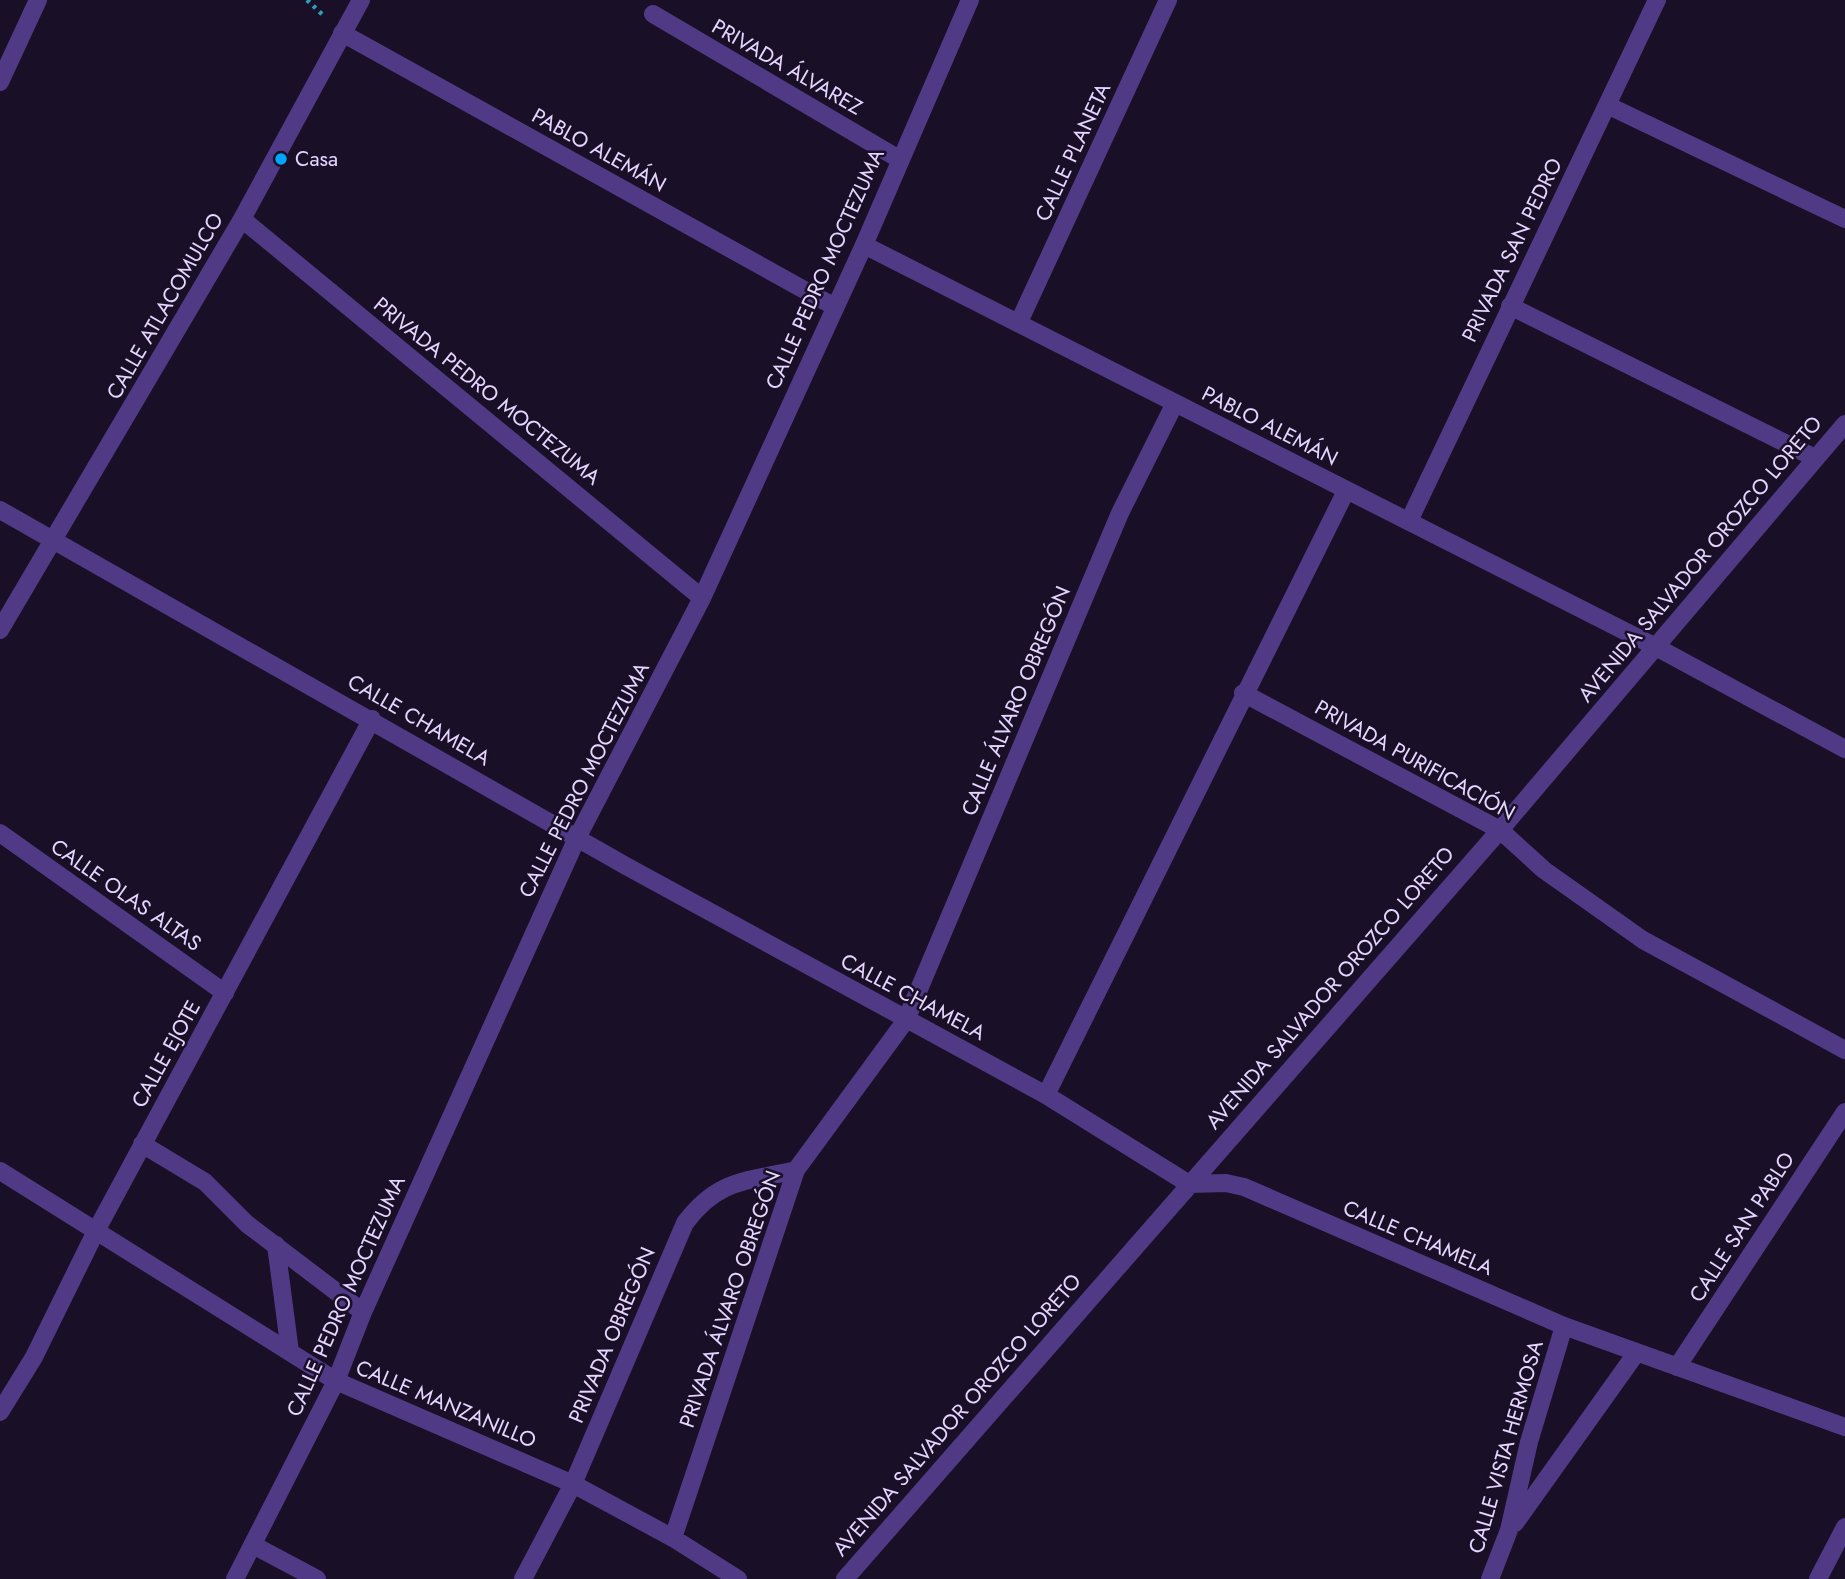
<svg xmlns="http://www.w3.org/2000/svg" width="1845" height="1579" viewBox="0 0 1845 1579" font-family="Jost,sans-serif">
<style>
.lines{fill:none;stroke-linecap:round;stroke-linejoin:round}
.path{stroke:#2f9eb9;stroke-width:4.5;stroke-dasharray:3.5 5;stroke-linecap:butt}
.minor{stroke:#503a86;stroke-width:18}
.poi-dot{fill:#01a4ff;stroke:#190f27;stroke-width:2.5}
.labels{text-anchor:middle;dominant-baseline:central;stroke-width:5;stroke-linejoin:round;paint-order:stroke}
.street-label{font-size:21px;fill:#e5d5ff;stroke:#190f27}
.poi-label{font-size:21px;fill:#e5d5ff;stroke:#190f27;text-anchor:start}
</style>
<rect width="100%" height="100%" fill="#190f27"/>
<g class="lines">
<path class="path" d="M307 0 324 16"/>
<path class="minor" d="M653 14 899 159
M342 33 835 307
M0 82 38 0
M1607 105 1845 219
M242 219 702 598
M864 245 1656 647 1845 749
M1510 306 1815 458
M1019 322 1168 0
M0 510 626 866 1046 1095 1189 1184 1226 1183 1244 1187 1564 1326 1845 1427
M1409 521 1657 0
M0 630 242 219 361 0
M1243 693 1500 830 1544 870 1643 940 1845 1050
M0 833 225 993
M1046 1095 1346 491
M142 1144 205 1182 247 1224 363 1312
M0 1171 336 1381 573 1484 673 1538 738 1579
M276 1245 290 1352
M1677 1367 1845 1112
M0 1412 34 1357 96 1231 372 719
M1515 1523 1637 1352
M673 1538 796 1170 906 1020 1120 513 1175 403
M253 1545 317 1579
M235 1579 336 1381 363 1312 577 838 702 598 864 245 970 0
M523 1579 573 1484 685 1223C718 1179 745 1182 796 1170
M845 1579 1500 830 1845 424
M1490 1579 1509 1530 1529 1442 1564 1326
M1818 1579 1845 1527"/>
</g>
<circle class="poi-dot" cx="281" cy="159" r="7"/>
<g class="labels">
<g class="street-label">
<text transform="translate(787 67) rotate(30)">PRIVADA ÁLVAREZ</text>
<text transform="translate(599 150) rotate(29)">PABLO ALEMÁN</text>
<text transform="translate(1073 152) rotate(-65)">CALLE PLANETA</text>
<text transform="translate(1512 250) rotate(-64)">PRIVADA SAN PEDRO</text>
<text transform="translate(825 269) rotate(-66)">CALLE PEDRO MOCTEZUMA</text>
<text transform="translate(165 306) rotate(-60)">CALLE ATLACOMULCO</text>
<text transform="translate(487 391) rotate(39)">PRIVADA PEDRO MOCTEZUMA</text>
<text transform="translate(1270 426) rotate(27)">PABLO ALEMÁN</text>
<text transform="translate(1700 559) rotate(-50)">AVENIDA SALVADOR OROZCO LORETO</text>
<text transform="translate(1016 701) rotate(-67)">CALLE ÁLVARO OBREGÓN</text>
<text transform="translate(419 720) rotate(30)">CALLE CHAMELA</text>
<text transform="translate(1415 760) rotate(29)">PRIVADA PURIFICACIÓN</text>
<text transform="translate(584 780) rotate(-63)">CALLE PEDRO MOCTEZUMA</text>
<text transform="translate(126 895) rotate(35)">CALLE OLAS ALTAS</text>
<text transform="translate(1330 988) rotate(-49)">AVENIDA SALVADOR OROZCO LORETO</text>
<text transform="translate(913 997) rotate(28)">CALLE CHAMELA</text>
<text transform="translate(166 1054) rotate(-61)">CALLE EJOTE</text>
<text transform="translate(1742 1227) rotate(-57)">CALLE SAN PABLO</text>
<text transform="translate(1418 1238) rotate(23)">CALLE CHAMELA</text>
<text transform="translate(346 1296) rotate(-66)">CALLE PEDRO MOCTEZUMA</text>
<text transform="translate(730 1299) rotate(-71)">PRIVADA ÁLVARO OBREGÓN</text>
<text transform="translate(612 1335) rotate(-67)">PRIVADA OBREGÓN</text>
<text transform="translate(446 1404) rotate(23)">CALLE MANZANILLO</text>
<text transform="translate(957 1415) rotate(-49)">AVENIDA SALVADOR OROZCO LORETO</text>
<text transform="translate(1506 1447) rotate(-74)">CALLE VISTA HERMOSA</text>
</g>
<g class="poi-label">
<text x="295" y="159">Casa</text>
</g>
</g>
</svg>
